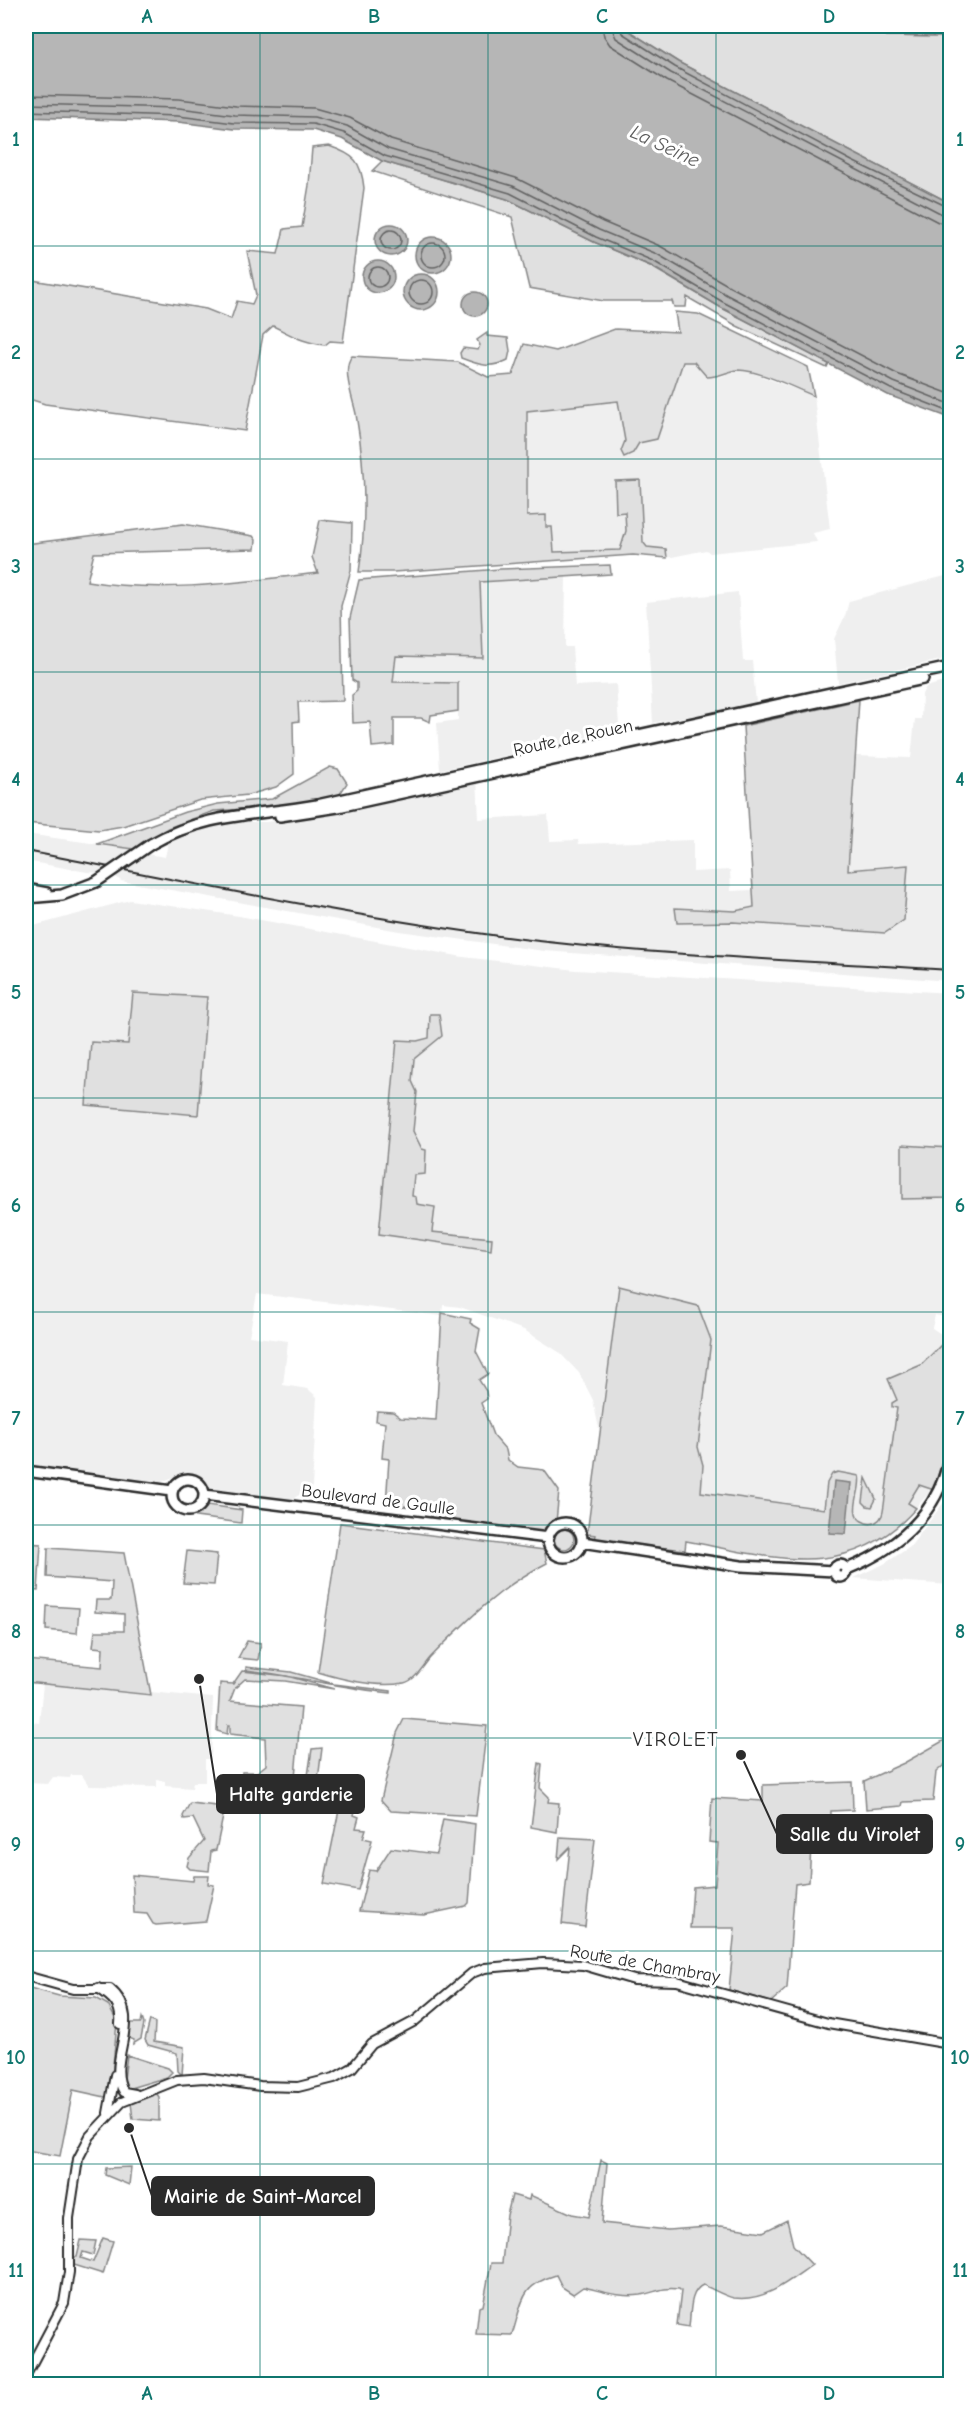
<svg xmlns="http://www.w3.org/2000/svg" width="976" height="2410" viewBox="0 0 976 2410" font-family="'Comic Neue',sans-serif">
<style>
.built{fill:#efefef}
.green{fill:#e0e0e0;stroke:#868686;stroke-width:1.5}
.water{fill:#b6b6b6;stroke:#7e7e7e;stroke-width:1.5}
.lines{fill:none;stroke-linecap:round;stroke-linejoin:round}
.shore{stroke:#636363;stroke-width:1.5}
.minor-casing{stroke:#2b2b2b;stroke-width:12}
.major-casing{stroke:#2b2b2b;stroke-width:14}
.minor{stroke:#fff;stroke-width:8}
.major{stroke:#fff;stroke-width:9}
.rail{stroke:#2b2b2b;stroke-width:2}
.major-bridge-casing{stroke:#2b2b2b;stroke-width:14;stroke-linecap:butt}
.major-bridge{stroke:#fff;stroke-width:9}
.grid{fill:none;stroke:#0f766e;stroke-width:1.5;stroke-opacity:0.55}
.labels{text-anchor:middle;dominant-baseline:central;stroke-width:6;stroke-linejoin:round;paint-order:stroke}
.street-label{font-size:18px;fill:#2b2b2b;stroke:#fff}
.water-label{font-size:20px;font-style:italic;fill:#5c5c5c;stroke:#fff}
.neighbourhood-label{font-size:20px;letter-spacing:1.5px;fill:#2b2b2b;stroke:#fff}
.leader{fill:none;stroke:#2b2b2b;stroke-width:2}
.callout-dot{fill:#2b2b2b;stroke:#fff;stroke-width:2}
.callout{fill:#2b2b2b;stroke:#2b2b2b;stroke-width:2}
.callout-label{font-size:20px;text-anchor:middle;font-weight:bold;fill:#fff}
.neatline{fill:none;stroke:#0f766e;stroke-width:2}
.grid-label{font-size:20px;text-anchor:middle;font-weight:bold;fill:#0f766e}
</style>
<rect width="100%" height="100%" fill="#fff"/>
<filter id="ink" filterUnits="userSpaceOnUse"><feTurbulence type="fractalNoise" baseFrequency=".0167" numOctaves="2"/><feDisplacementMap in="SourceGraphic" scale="12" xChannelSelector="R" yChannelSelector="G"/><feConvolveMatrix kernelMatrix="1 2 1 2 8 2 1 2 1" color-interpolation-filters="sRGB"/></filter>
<g filter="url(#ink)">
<path class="built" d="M693 361 720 377 737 370 750 372 814 396 830 529 813 533 817 542 710 553 706 550 667 558 666 549 647 547 643 542 640 480 615 481 617 513 625 511 626 531 620 550 554 552 552 527H546L527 517V411L618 401 625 441 633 453 639 443 657 439 683 362Z
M949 575 950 658 838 683 834 639 845 616 849 601Z
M566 576 565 647H572L575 686 616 684 619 725 614 729 577 740 440 770 437 723 458 720V683L393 682 396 656 480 581Z
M738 592 743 661H752L756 703 653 723 646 602Z
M950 680V981L544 951 399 931 121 881 115 876 147 854 165 857 169 839 224 822H266L315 815 477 778 479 819 548 815 550 841 578 840 579 844 693 840V872L730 870 731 891 752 890 754 907 848 870 856 756 911 758 915 719H921L922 694 926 687Z
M26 834 134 849 102 873 87 872 26 861Z
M130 900 239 916 463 957 576 970 950 993V1148L902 1146 903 1199 950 1198V1318L935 1315 932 1328 950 1340V1387L937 1468 928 1494 900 1526 875 1544 844 1555 813 1560 775 1557 685 1541 703 1465 698 1447 711 1340 619 1286 599 1429 593 1400 579 1373 559 1352 524 1330 460 1307 443 1305 442 1316 257 1294 249 1336 288 1341 283 1385 308 1389 317 1397 312 1487 291 1500 211 1490 198 1477 185 1472 159 1483 26 1467V928Z
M950 1494V1585L853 1578 884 1564 910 1547Z
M43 1684 150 1695V1692L213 1698 211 1759H205V1782H193L192 1788 165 1786V1781L157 1780V1787L89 1786 82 1775H71L70 1778 53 1777 48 1784 26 1783V1721L39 1723Z"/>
<path class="green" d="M621 26H853L887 36 950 37V203L678 62Z
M329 146C355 155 361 161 364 188L343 342 330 341 325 345C301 342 294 336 273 326L263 335 245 431 45 404 26 398V279L206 309 231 319 237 301 252 304 256 295 247 251 278 254 284 229 302 227 309 185 312 148Z
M382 161 507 199 594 242 650 266 720 307 829 364 827 368 737 326 687 297 686 307H674L672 301H604L529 288 512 217 372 171Z
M675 312 698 314 808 367 814 396C795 388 758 370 738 370 728 371 719 377 707 377L694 362H683L657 439 639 443 633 453 624 457 621 451 625 441 618 401 527 411V516L546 515V527H552L554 552 620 550 626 531 625 512 616 513 615 481 640 480 643 542 647 547 666 549 667 558 633 555 393 572H359C367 520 365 466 356 414 353 399 341 368 352 356L458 362 488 377 513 375 524 344 556 351 615 329 678 332Z
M487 333V336L508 338 510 351 508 360C490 369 479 365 461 358L460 353 463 348 478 350 480 345 477 340Z
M320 520 352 523 351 570 341 606 343 701 298 702 299 721 293 722 294 774 276 787 248 795 200 800 123 826 99 830 26 823V544L183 524 253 536 256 540 255 549 94 553 87 581C162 594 242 582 318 573L312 557Z
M610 565 611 574 480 582 483 658 396 656 393 682 458 683V711L431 715 430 722 421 718H394V745L372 747 370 722 353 723 352 695 357 691V683L352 680 350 618 359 580 500 569Z
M859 700 848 870 908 865 904 920 885 933 733 922 677 923 675 908 735 911 754 907 743 726Z
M330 767 338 769 347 783 340 794 334 797 290 806 214 811 168 828 134 849 97 844 185 812 218 804 272 799Z
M133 993 207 997 198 1115 86 1105 91 1042 128 1044Z
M430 1014H439L442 1036 414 1059 412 1081 417 1092 413 1131 422 1149 426 1150 425 1174 414 1175 412 1196 416 1197 417 1204 435 1207 432 1232 492 1238 491 1250 379 1234 397 1040 417 1041 429 1038Z
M902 1145 950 1148V1198L902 1199Z
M619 1286 698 1306 711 1340 698 1447 703 1465 701 1492 824 1509 827 1483 832 1474 838 1472 859 1476C863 1489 847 1513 862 1521 867 1524 871 1525 876 1522 883 1518 883 1512 884 1505L897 1408 892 1407V1403L897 1400 888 1379 921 1365 950 1336V1432L934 1490 919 1485 908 1503 916 1508C849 1584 772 1557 686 1541L685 1550 595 1540 596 1535 587 1534Z
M442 1313 471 1319 470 1323 480 1329 476 1351 488 1374 479 1380 486 1391 487 1399 481 1403 493 1435 506 1450 508 1460 518 1467 544 1470 559 1491 556 1522 540 1533 431 1519V1508L386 1505 389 1459 382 1458 385 1423 376 1421 377 1411 393 1412 401 1418 436 1420Z
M866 1478 876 1499 872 1507 867 1506 863 1502Z
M207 1505 242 1510 241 1523 196 1517V1512Z
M340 1523 544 1550 547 1563C501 1586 467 1620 430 1658 423 1666 415 1681 404 1683 378 1688 344 1680 318 1672Z
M554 1539a10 10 0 1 1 20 0a10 10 0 1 1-20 0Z
M26 1543 41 1544 38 1591 26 1590Z
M48 1548 124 1553 151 1695 26 1682V1660L102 1667 103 1648 93 1647 95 1631H124V1614L95 1612 96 1600H111L112 1582 47 1577Z
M187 1551 217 1554 214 1585 183 1583Z
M26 1602 33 1603 31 1637H26Z
M47 1606 79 1608 77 1633 46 1630Z
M247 1641 261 1643 258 1660 238 1658Z
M246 1667 291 1672 334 1684 391 1691V1693C342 1688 295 1676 246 1670Z
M242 1671 287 1676 334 1689 285 1681 245 1679 235 1688 230 1701 301 1707 294 1789H306L312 1749 322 1748 316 1796 241 1789 242 1772H257L266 1765 265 1738 230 1734V1725H228L227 1734 217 1731 220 1683 233 1684Z
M404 1719 487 1726 476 1816 391 1811 381 1800 397 1733Z
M950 1737V1760L936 1772 933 1801 903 1802 902 1806 866 1809 864 1781 904 1763Z
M539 1763 542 1764 540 1788 549 1797 548 1802 559 1803 557 1832 531 1827Z
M852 1782 853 1810 831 1811 830 1847 811 1846 809 1882 795 1884 787 1988 771 2002 729 1990 735 1928H690L693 1887 715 1885 718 1843 709 1842 712 1798 763 1801V1785Z
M190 1803 225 1807 216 1850 211 1851 209 1871 190 1869 187 1866 189 1858 204 1841 193 1818 184 1819 183 1816Z
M339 1810 355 1811 354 1815 359 1817 356 1828 366 1829 363 1838 372 1840 358 1890 324 1884Z
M443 1819 475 1824 469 1903 466 1906 424 1915 359 1911 369 1870 376 1871 391 1848 436 1854Z
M560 1837 595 1839 585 1927 562 1924 570 1847 558 1859Z
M132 1875 193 1881 194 1876H209L208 1884 214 1885 206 1921 156 1925 153 1924 147 1914 134 1913Z
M26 1987 59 1996 96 1998 108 2005 117 2022 110 2098 73 2090 60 2156 26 2150V2103L33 2078H26Z
M142 2018 144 2024 141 2039 133 2044 134 2040 129 2038 130 2023H141Z
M150 2020 155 2023 154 2042 184 2047 182 2075 178 2071 177 2053 148 2045 145 2040Z
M127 2055 168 2068 172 2072 167 2077 127 2089 124 2079Z
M155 2091 159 2097V2121L133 2119 131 2103Z
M601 2160 607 2163 602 2223 668 2230 721 2226 763 2232 787 2220 793 2245 812 2265C789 2281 765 2302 734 2298 724 2296 713 2289 703 2285 689 2291 691 2313 689 2327L677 2325 681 2291 679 2289C661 2287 657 2292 641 2295 620 2298 602 2291 583 2287L573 2294 562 2287 556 2275C519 2286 523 2302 512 2335L476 2334 479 2307 483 2306 491 2263H502L507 2215 512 2195 529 2200 530 2195 572 2214 589 2217Z
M131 2167 129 2185 105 2175 106 2168Z
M103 2238 113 2241 103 2274 74 2265V2257H77L81 2240 96 2241 93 2255 83 2252 81 2258 93 2262Z"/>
<path class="water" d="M26 26H621L678 62 950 203V418L888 395 720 307 651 266 594 242 507 199 382 161 342 139 313 130 234 129 178 122 26 117Z
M853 26H950V37L887 36Z
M375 240a16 16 0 1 1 32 0a16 16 0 1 1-32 0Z
M415 255a18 18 0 1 1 36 0a18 18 0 1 1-36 0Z
M362 277a16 16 0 1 1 32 0a16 16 0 1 1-32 0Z
M403 292a18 18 0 1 1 36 0a18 18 0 1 1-36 0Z
M463 304a12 12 0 1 1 24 0a12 12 0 1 1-24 0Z
M834 1481 851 1483 846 1534 829 1533Z"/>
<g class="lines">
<path class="shore" d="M602 26 604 36 610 45 667 81 938 222 950 225
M611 26 616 38 671 73 942 214 950 216
M619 26 622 33 675 67 852 161 950 208
M873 26 888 30 950 31
M26 95 179 99 236 106 314 108 350 118 391 140 516 178 603 222 660 246 731 287 897 374 950 394
M26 104 179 108 235 115 314 117 347 126 388 149 513 186 599 230 657 254 727 295 894 382 950 404
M26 111 178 116 234 123 313 124 344 133 385 156 510 193 596 237 653 261 723 302 891 389 950 412
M381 240a10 10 0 1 1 20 0a10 10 0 1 1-20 0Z
M421 255a12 12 0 1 1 24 0a12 12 0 1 1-24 0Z
M368 277a10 10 0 1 1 20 0a10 10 0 1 1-20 0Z
M409 292a12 12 0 1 1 24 0a12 12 0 1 1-24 0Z"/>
<defs>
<path id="minor" d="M26 1976 73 1989H110C146 2019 104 2060 124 2092L135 2094
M98 1988C113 1998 122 2005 120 2024
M108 2113 115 2075
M26 2375 64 2303 69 2272V2218L78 2159 90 2136 122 2102 177 2080 204 2078 260 2086 298 2087 334 2078 352 2068 372 2044 415 2021 472 1973 485 1968 543 1963 583 1965 634 1980 677 1981 828 2023 950 2044"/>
<path id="major" d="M280 816 338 807 923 679
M151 844C208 812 255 816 317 805L950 667
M26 889 47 893
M26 898 62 895 96 882
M26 1471 172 1491
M172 1495a16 16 0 1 1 32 0a16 16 0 1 1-32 0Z
M204 1495 548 1538
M548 1540a17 17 0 1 1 34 0a17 17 0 1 1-34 0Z
M582 1542 741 1566 834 1571
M834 1571a6 6 0 1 1 12 0a6 6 0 1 1-12 0Z
M847 1569C899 1548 939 1512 950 1455"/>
</defs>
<use href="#minor" class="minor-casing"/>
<use href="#major" class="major-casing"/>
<use href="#minor" class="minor"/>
<use href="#major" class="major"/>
<path class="rail" d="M26 851C185 881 345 916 506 937 653 956 802 960 950 970"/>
<defs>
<path id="major-bridge" d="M96 882 151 844"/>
</defs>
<use href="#major-bridge" class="major-bridge-casing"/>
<use href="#major-bridge" class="major-bridge"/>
</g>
</g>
<path class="grid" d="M260 26V2384M488 26V2384M716 26V2384M26 246H950M26 459H950M26 672H950M26 885H950M26 1098H950M26 1312H950M26 1525H950M26 1738H950M26 1951H950M26 2164H950"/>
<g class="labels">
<g class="street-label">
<text transform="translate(573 738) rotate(-12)">Route de Rouen</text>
<text transform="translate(378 1500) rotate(7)">Boulevard de Gaulle</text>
<text transform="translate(645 1964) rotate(10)">Route de Chambray</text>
</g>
<g class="water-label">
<text transform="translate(665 146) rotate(25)">La Seine</text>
</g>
<g class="neighbourhood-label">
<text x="676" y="1739">VIROLET</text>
</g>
</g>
<path class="leader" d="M199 1679L217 1794M741 1755L777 1834M129 2128L152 2196"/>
<g class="callout-dot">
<circle cx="199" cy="1679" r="6"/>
<circle cx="741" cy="1755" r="6"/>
<circle cx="129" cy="2128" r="6"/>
</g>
<g class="callout">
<rect x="217" y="1775" width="147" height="38" rx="6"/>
<rect x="777" y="1815" width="155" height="38" rx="6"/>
<rect x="152" y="2177" width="222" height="38" rx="6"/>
</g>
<g class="callout-label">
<text x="291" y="1801">Halte garderie</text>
<text x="855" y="1841">Salle du Virolet</text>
<text x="263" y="2203">Mairie de Saint-Marcel</text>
</g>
<rect width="976" height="2410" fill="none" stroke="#fff" stroke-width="66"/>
<rect x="33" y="33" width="910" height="2344" class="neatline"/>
<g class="grid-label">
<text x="147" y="23">A</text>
<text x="374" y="23">B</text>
<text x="602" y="23">C</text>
<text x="829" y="23">D</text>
<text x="16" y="146">1</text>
<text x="960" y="146">1</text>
<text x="16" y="359">2</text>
<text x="960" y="359">2</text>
<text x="16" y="573">3</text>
<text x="960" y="573">3</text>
<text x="16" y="786">4</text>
<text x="960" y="786">4</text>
<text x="16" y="999">5</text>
<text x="960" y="999">5</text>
<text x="16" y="1212">6</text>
<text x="960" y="1212">6</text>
<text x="16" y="1425">7</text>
<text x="960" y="1425">7</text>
<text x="16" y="1638">8</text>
<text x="960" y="1638">8</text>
<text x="16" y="1851">9</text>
<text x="960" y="1851">9</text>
<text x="16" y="2064">10</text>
<text x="960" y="2064">10</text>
<text x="16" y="2277">11</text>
<text x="960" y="2277">11</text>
<text x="147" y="2400">A</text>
<text x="374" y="2400">B</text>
<text x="602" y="2400">C</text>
<text x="829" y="2400">D</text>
</g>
</svg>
